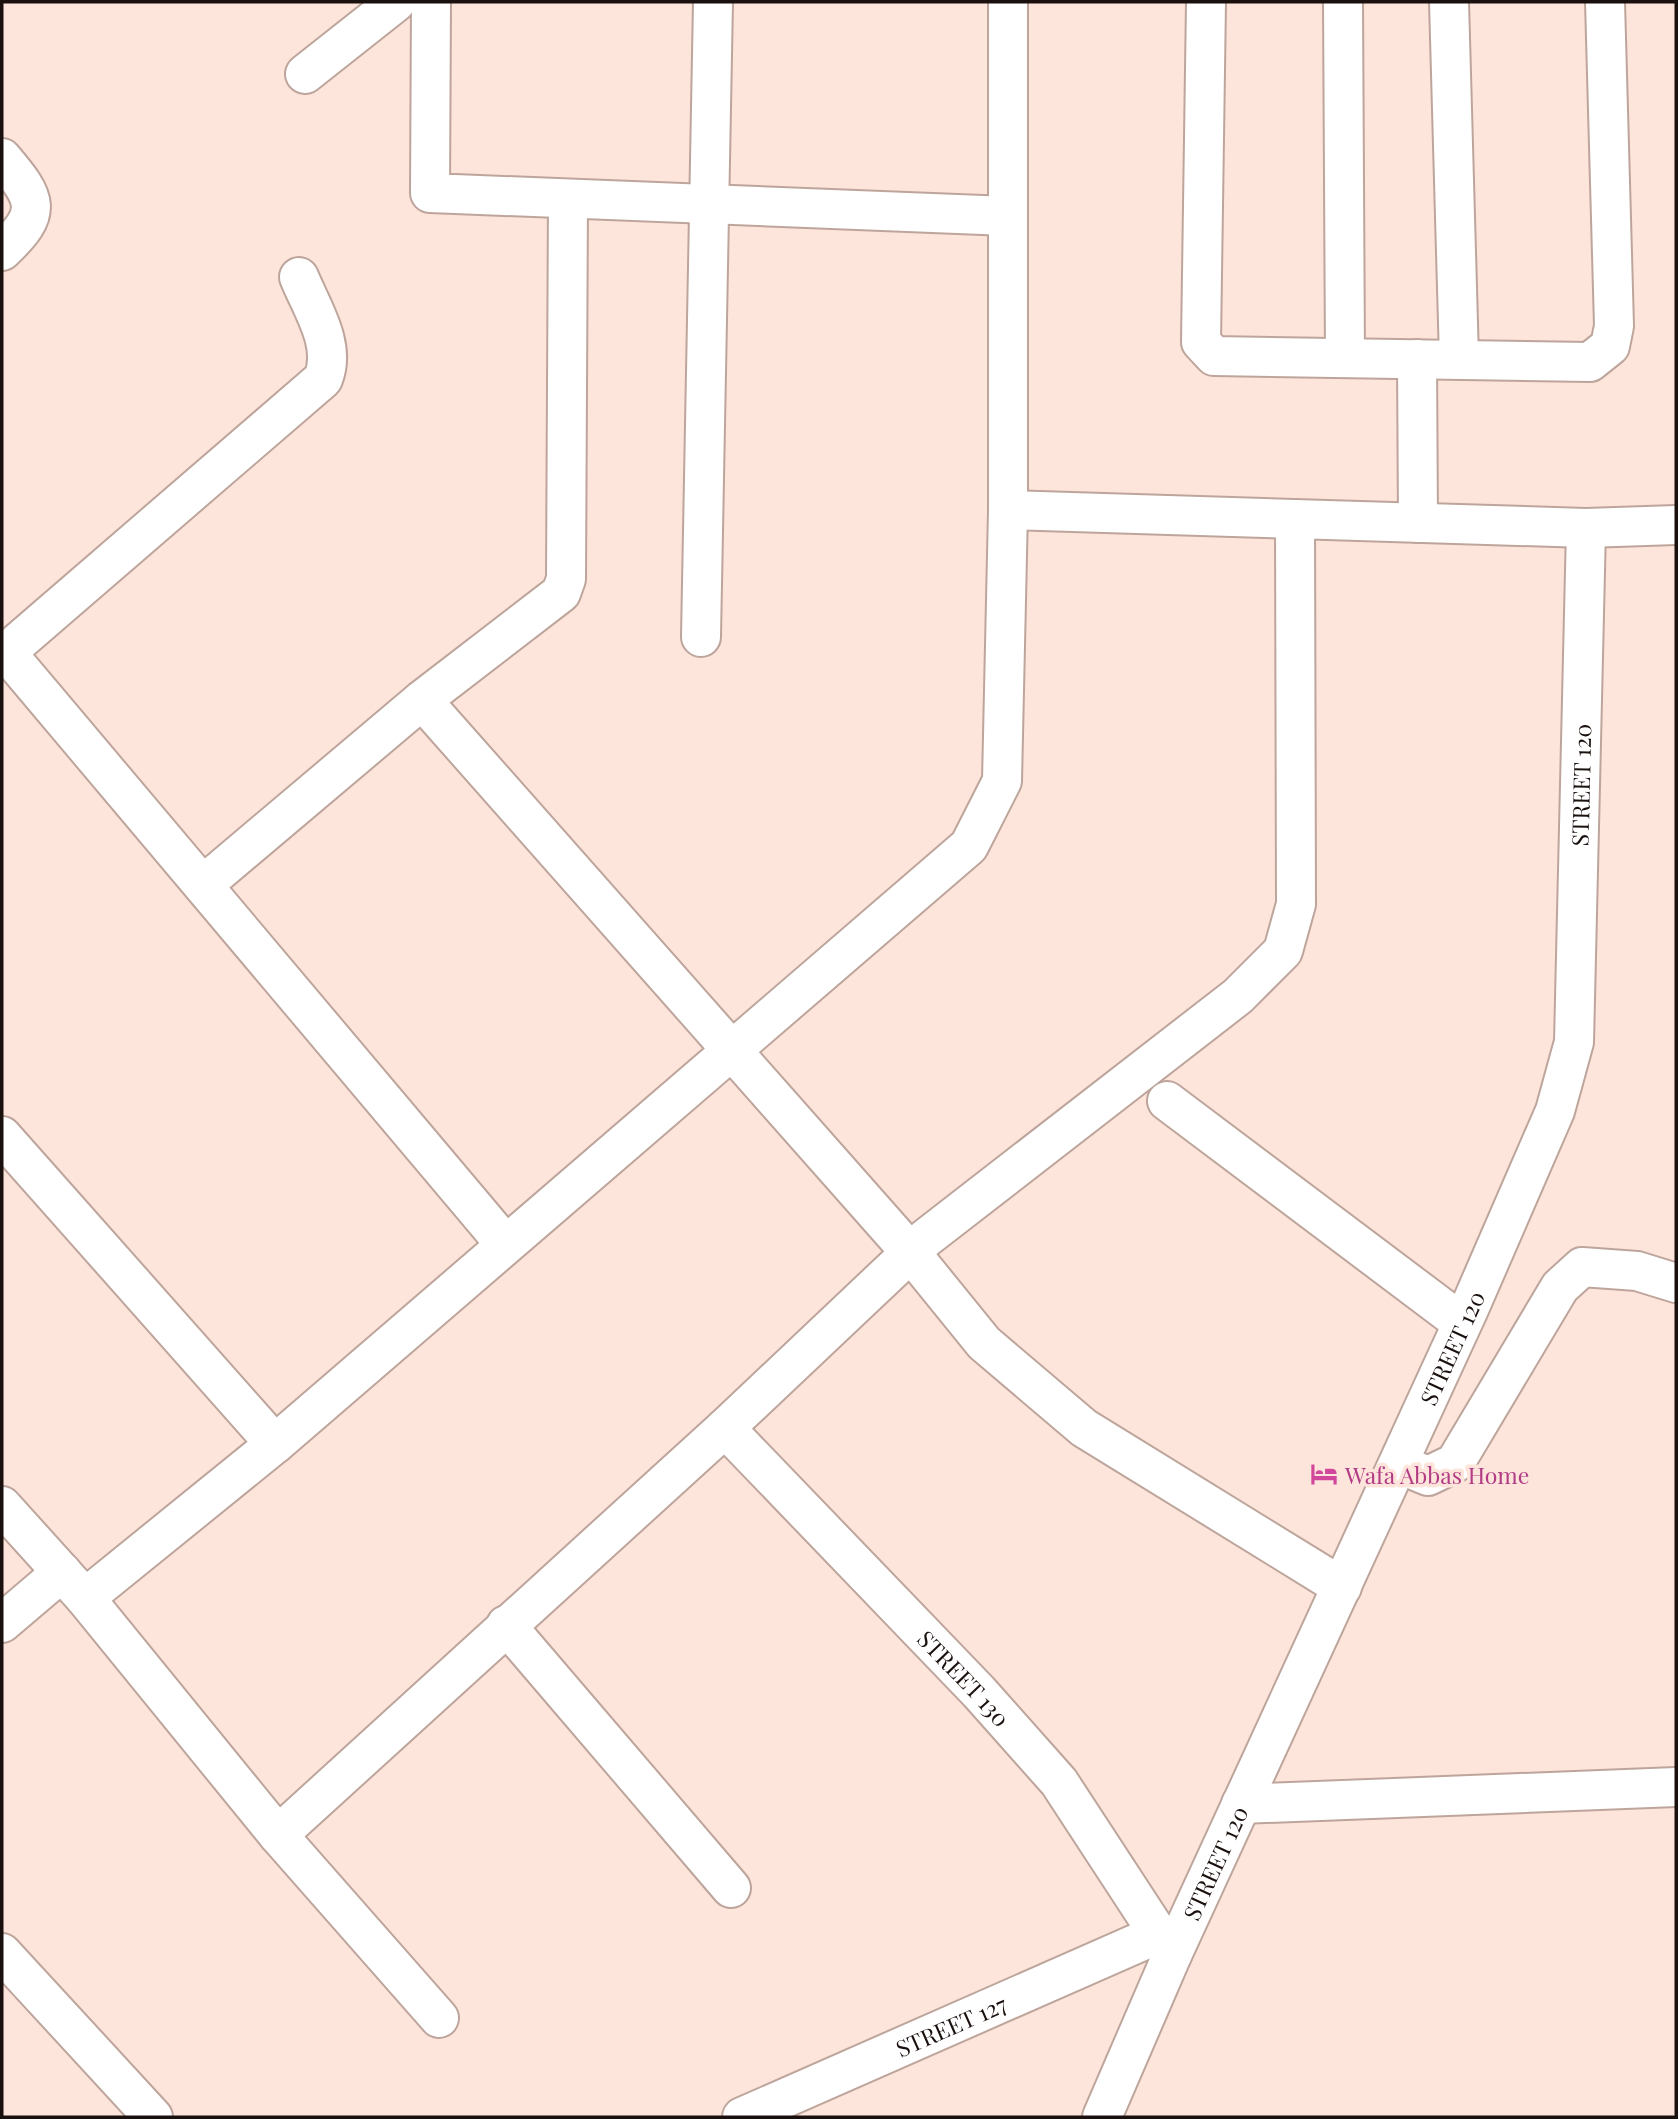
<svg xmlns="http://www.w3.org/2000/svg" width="1678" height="2119" viewBox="0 0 1678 2119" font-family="'Playfair Display',serif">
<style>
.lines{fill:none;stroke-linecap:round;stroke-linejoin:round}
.street-casing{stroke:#bda59c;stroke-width:42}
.street{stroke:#fff;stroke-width:38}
.labels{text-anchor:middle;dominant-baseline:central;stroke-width:7;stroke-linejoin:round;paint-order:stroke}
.street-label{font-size:23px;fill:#1a110e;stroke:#fee5db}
.hotel-label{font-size:23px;fill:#b23c85;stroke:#fee5db;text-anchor:start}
</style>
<rect width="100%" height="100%" fill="#fee5db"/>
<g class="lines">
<defs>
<g id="street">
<path d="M431 2 430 193 1008 216"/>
<path d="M1206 2 1201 342 1214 356 1590 362 1610 346 1614 326 1605 2"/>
<path d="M1343 2 1345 358"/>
<path d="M1449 2 1459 359"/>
<path d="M305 74 396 2"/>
<path d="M2 158C37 199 44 212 2 251"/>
<path d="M568 199 566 579 561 593 422 700 911 1253 984 1343 1084 1428 1342 1587"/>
<path d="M1417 359 1418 523"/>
<path d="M1008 510 1586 528 1676 525"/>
<path d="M701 637 713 2"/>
<path d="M6 652 505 1244"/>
<path d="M2 656 323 379C337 345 312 309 299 277"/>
<path d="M203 885 422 700"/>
<path d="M1167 1101 1462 1323"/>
<path d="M2 1136 275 1444"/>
<path id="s1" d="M725 1428 979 1692 1059 1782 1172 1955"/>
<path d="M1399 1464 1428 1476 1455 1463 1560 1287 1582 1267 1637 1271 1676 1283"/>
<path d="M2 1506 85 1598 278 1835 439 2018"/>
<path d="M85 1598 275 1444 969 846 1002 781 1008 510V2"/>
<path d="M2 1623 62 1572"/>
<path d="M506 1625 731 1888"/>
<path d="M1241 1804 1676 1787"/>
<path d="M278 1835 725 1428 926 1238 1238 996 1283 951 1296 904 1295 519"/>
<path d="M2 1953 153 2117"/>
<path id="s2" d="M742 2117 1158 1934"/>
<path id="s3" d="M1102 2117 1172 1955 1469 1309 1555 1111 1574 1042 1586 528"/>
</g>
</defs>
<use href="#street" class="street-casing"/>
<use href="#street" class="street"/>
</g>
<defs>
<symbol id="hotel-bare" viewBox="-9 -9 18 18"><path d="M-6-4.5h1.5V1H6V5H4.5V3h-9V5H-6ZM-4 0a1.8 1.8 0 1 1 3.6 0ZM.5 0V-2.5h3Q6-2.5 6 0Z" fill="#d1479c" stroke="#fee5db" stroke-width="2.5" paint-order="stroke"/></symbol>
</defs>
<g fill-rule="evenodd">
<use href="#hotel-bare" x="1305" y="1455" width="38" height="38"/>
</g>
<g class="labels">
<g class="street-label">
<text stroke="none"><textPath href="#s3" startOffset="1432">STREET 120</textPath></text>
<text stroke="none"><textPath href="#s3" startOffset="845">STREET 120</textPath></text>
<text stroke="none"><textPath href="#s1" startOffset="346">STREET 130</textPath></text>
<text stroke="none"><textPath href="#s3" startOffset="278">STREET 120</textPath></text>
<text stroke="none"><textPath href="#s2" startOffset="228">STREET 127</textPath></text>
</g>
<g class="hotel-label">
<text x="1345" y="1474">Wafa Abbas Home</text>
</g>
</g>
<rect width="1678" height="2119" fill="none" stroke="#1a110e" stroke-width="7"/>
</svg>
